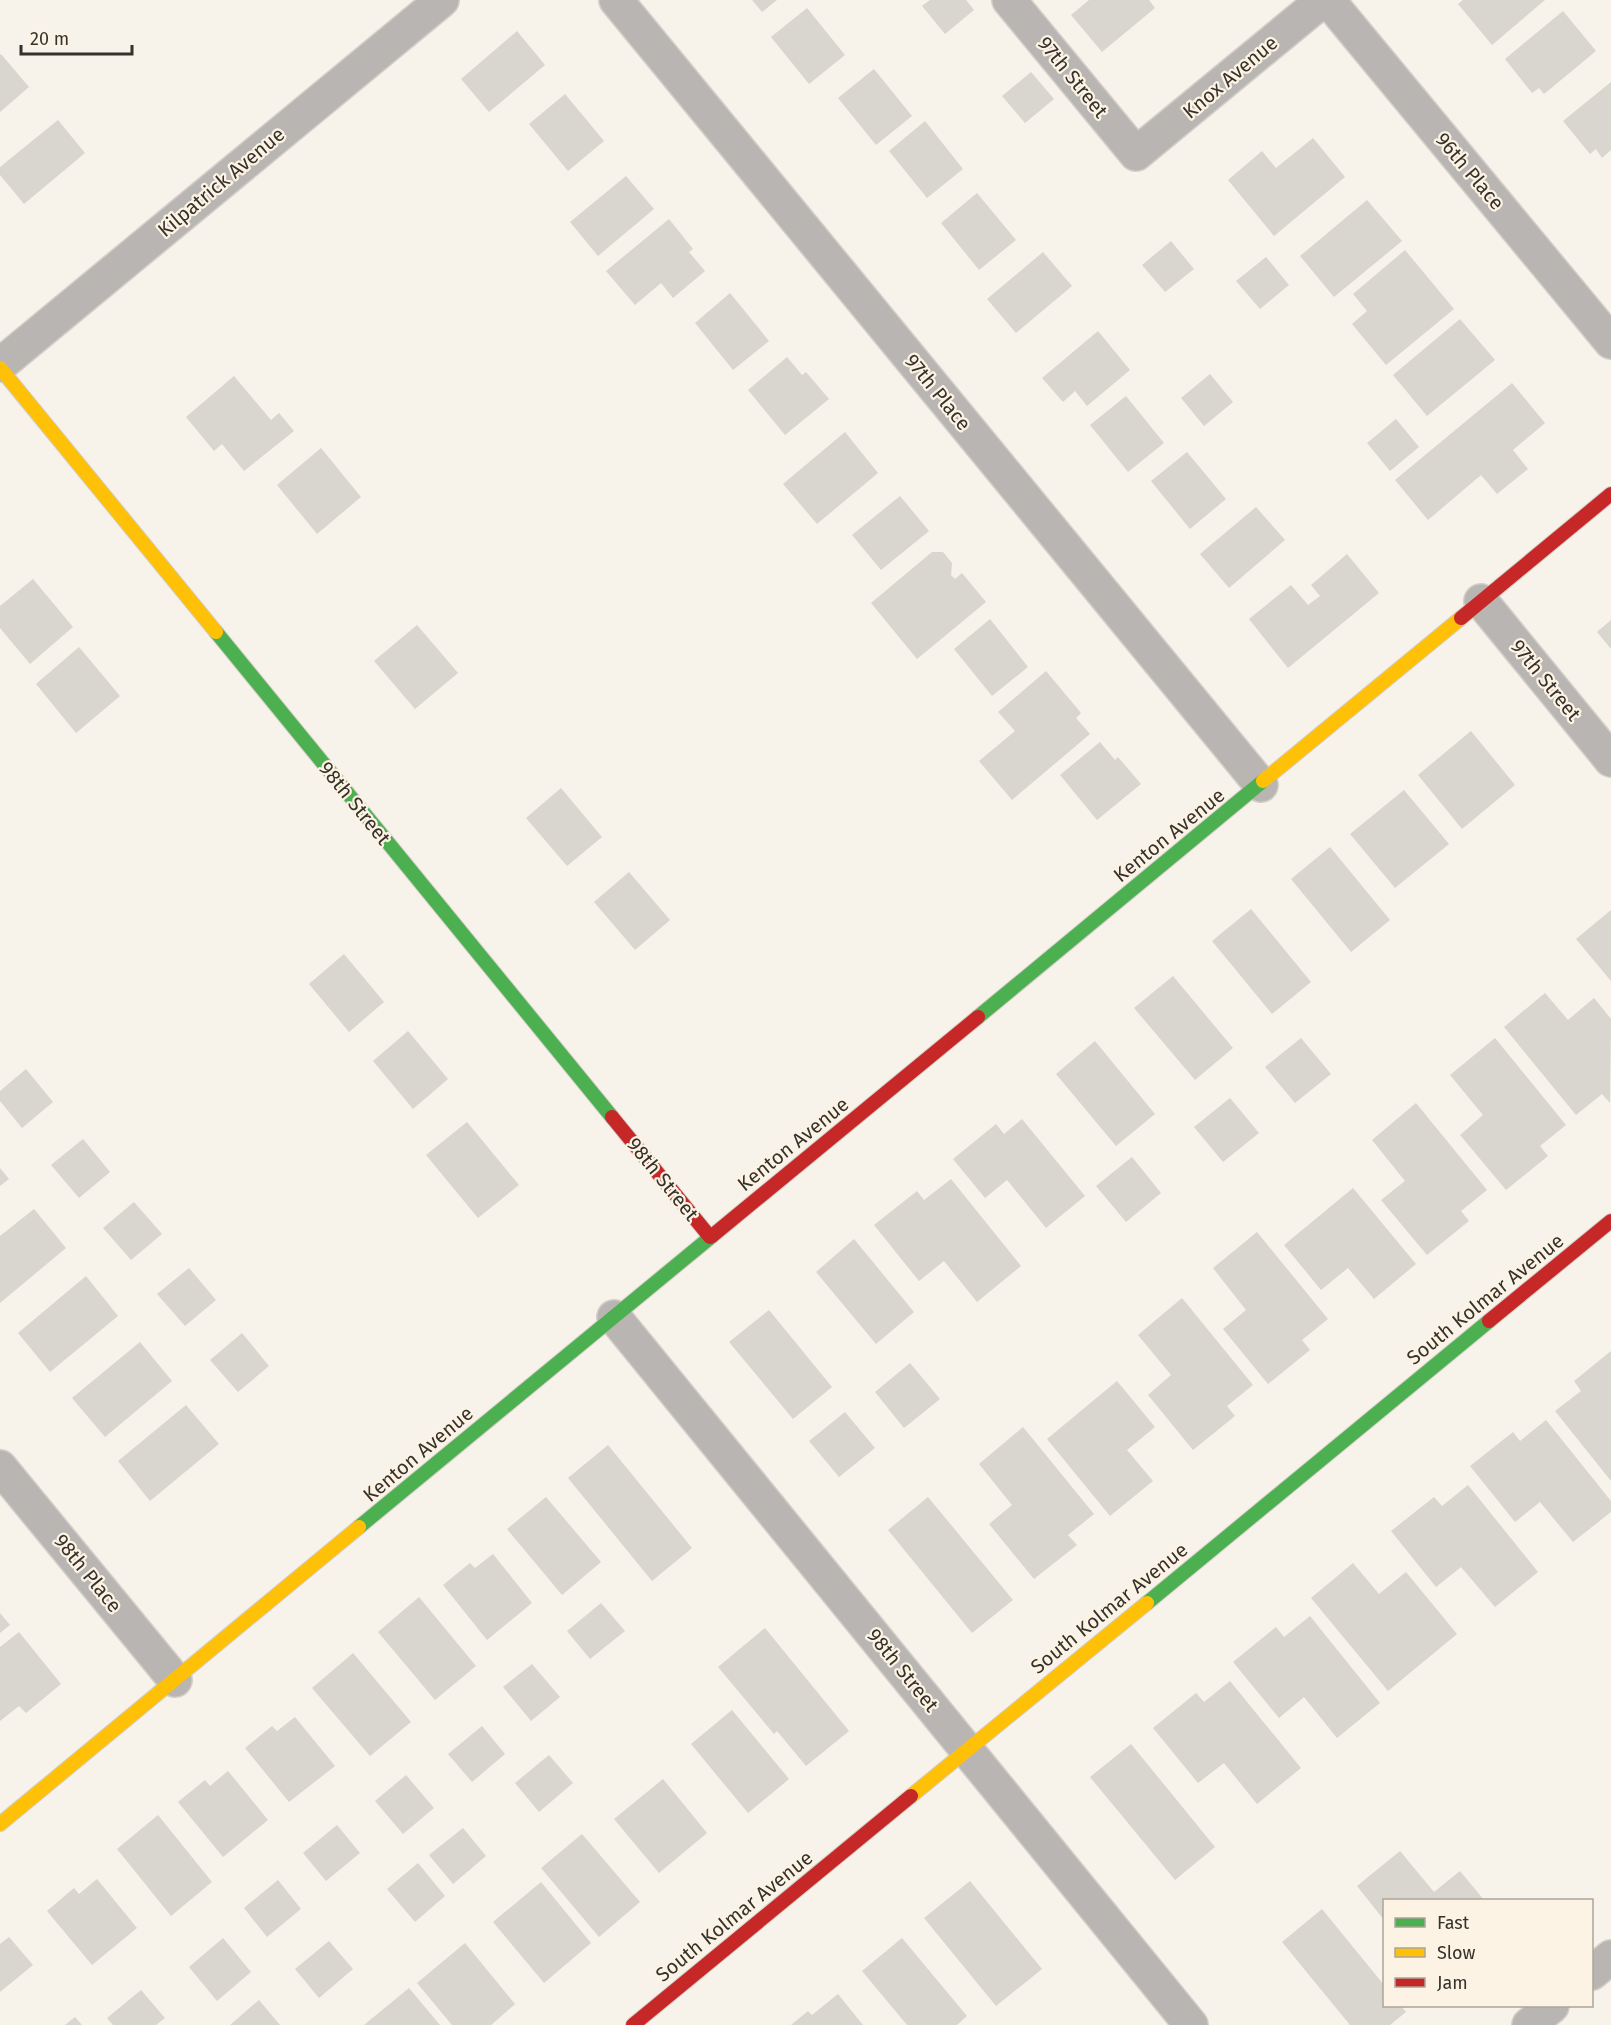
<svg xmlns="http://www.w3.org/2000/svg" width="1611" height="2025" viewBox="0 0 1611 2025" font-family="'Fira Sans',sans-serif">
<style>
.building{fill:#d9d5cf}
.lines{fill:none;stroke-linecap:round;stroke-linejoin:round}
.street-casing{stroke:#d3cec8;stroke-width:36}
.fast-casing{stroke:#d3cec8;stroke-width:16}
.slow-casing{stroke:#d3cec8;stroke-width:16}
.jam-casing{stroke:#d3cec8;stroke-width:16}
.street{stroke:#b8b5b3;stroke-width:33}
.fast{stroke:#4caf50;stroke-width:14}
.slow{stroke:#ffc107;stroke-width:14}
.jam{stroke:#c62828;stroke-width:14}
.labels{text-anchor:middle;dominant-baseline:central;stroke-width:4.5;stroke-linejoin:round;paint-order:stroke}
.street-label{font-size:20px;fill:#35312b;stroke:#fdf3e4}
</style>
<rect width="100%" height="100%" fill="#f7f2ea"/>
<path class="building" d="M752 0H777L762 12Z
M930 0H966L974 10 945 34 922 6Z
M1089 0H1149L1155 8 1102 52 1071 15Z
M1463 0H1545L1492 45 1458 4Z
M807 8 845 55 809 84 771 37Z
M1563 11 1596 51 1544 94 1539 88 1532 93 1505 59Z
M517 31 545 65 489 112 461 79Z
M1 54 29 87 0 112V55Z
M874 69 912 116 876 145 838 98Z
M1031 72 1054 99 1025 123 1002 96Z
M1611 82V150L1602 158 1596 149 1590 154 1563 121Z
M565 94 604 141 568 171 529 124Z
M58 120 85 153 24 204 0 175V167Z
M925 121 963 169 927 198 889 151Z
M1313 138 1345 177 1274 236 1228 180 1262 151 1276 168Z
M626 176 654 209 598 256 570 222Z
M977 193 1016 240 979 270 941 223Z
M1367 200 1402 241 1334 297 1300 256Z
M669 219 693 249 689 252 705 271 673 298 661 283 635 305 606 271Z
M1171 241 1194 269 1165 292 1142 265Z
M1405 250 1454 309 1386 365 1352 324 1367 311 1353 294Z
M1043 252 1072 286 1016 333 987 299Z
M1266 257 1289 285 1260 309 1236 281Z
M730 293 769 341 733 370 695 323Z
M1460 319 1495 360 1427 416 1393 375Z
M1098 331 1130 370 1087 406 1075 391 1063 402 1042 378Z
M787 357 802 375 806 372 829 399 785 435 748 390Z
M1210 374 1233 402 1204 426 1181 398Z
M234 376 271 420 279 413 294 431 244 471 222 444 214 451 186 417Z
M1512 383 1545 423 1513 450 1528 469 1497 494 1481 475 1428 520 1395 480Z
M1126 396 1164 443 1128 472 1090 425Z
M1396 419 1419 447 1390 471 1367 443Z
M845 432 878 473 817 524 783 484Z
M321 448 361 497 317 534 277 485Z
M1187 452 1226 499 1190 529 1151 481Z
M900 496 929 531 881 570 852 535Z
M1256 507 1285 540 1229 588 1200 554Z
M932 552H943L952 563 951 575 955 579 962 573 986 602 917 659 871 603Z
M1347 554 1379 593 1288 668 1249 619 1291 585 1308 605 1320 596 1311 585Z
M33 579 73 627 30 664 0 628V606Z
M990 619 1028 667 992 696 954 649Z
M1611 620V649L1597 632Z
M417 625 458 673 415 709 374 661Z
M79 647 120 696 76 733 36 684Z
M1046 671 1081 713 1076 718 1090 734 1012 800 979 761 1015 731 998 712Z
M1471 731 1515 785 1462 829 1418 775Z
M1100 742 1115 760 1118 757 1141 784 1097 820 1060 775Z
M561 788 602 837 567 866 526 818Z
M1404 790 1449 844 1395 888 1350 834Z
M1330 847 1390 920 1351 952 1291 879Z
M629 872 670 920 635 950 594 902Z
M1251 909 1311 982 1272 1014 1212 941Z
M1611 910V981L1576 939Z
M344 954 384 1002 349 1032 309 984Z
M1173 976 1233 1048 1195 1080 1134 1008Z
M1545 993 1568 1020 1594 998 1611 1019 1610 1103 1602 1094 1576 1115 1504 1027Z
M408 1031 448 1079 413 1109 373 1061Z
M1301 1038 1331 1074 1295 1103 1265 1067Z
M1495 1038 1566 1125 1540 1146 1548 1156 1506 1190 1460 1135 1483 1115 1450 1075Z
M1095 1041 1155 1114 1116 1146 1056 1074Z
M26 1069 53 1102 22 1128 0 1101V1091Z
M1230 1098 1259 1133 1223 1162 1194 1127Z
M1416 1103 1487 1190 1461 1211 1469 1221 1427 1255 1381 1200 1405 1181 1372 1140Z
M1022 1119 1085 1196 1046 1228 1007 1180 985 1198 953 1159 996 1124 1004 1134Z
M467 1122 519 1185 478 1218 426 1155Z
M83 1139 110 1172 79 1198 51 1165Z
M1132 1157 1161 1193 1126 1222 1096 1186Z
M0 1168 9 1179 0 1186Z
M951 1179 1021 1266 977 1302 944 1261 919 1281 874 1225 917 1191 924 1200Z
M1353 1188 1416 1264 1374 1299 1348 1268 1321 1290 1284 1245Z
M134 1202 162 1234 131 1260 103 1228Z
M34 1209 66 1248 0 1303V1236Z
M1257 1232 1328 1319 1302 1340 1310 1350 1268 1384 1223 1329 1246 1310 1213 1268Z
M854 1239 914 1312 876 1344 816 1272Z
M189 1268 216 1300 185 1326 157 1294Z
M86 1276 118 1316 50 1372 18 1333Z
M1182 1298 1253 1385 1227 1406 1235 1416 1193 1450 1148 1395 1171 1375 1138 1335Z
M769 1310 832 1387 793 1419 729 1342Z
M242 1333 269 1366 238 1392 210 1360Z
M140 1342 172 1381 105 1437 72 1398Z
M1611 1351V1481L1555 1411 1581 1391 1574 1381Z
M910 1363 940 1399 904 1428 875 1392Z
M1117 1381 1155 1427 1127 1450 1153 1481 1110 1516 1047 1439Z
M186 1405 219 1444 150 1501 118 1461Z
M845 1412 875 1448 839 1477 809 1441Z
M1546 1420 1611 1501V1512L1573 1542 1540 1502 1515 1522 1470 1466 1513 1432 1520 1441Z
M1023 1427 1094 1514 1068 1535 1077 1545 1034 1579 989 1524 1012 1505 979 1464Z
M608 1445 692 1548 652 1581 568 1478Z
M1468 1485 1538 1572 1495 1607 1461 1567 1436 1587 1391 1531 1434 1497 1442 1506Z
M546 1497 601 1562 562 1595 507 1529Z
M928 1497 1013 1600 972 1633 888 1530Z
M493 1554 532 1603 487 1640 443 1585 470 1563 475 1568Z
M1353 1563 1379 1594 1406 1572 1457 1634 1388 1691 1311 1598Z
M419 1597 476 1666 435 1700 378 1632Z
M601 1603 625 1631 590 1659 567 1631Z
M0 1613 10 1625 0 1633Z
M1310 1616 1380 1703 1337 1738 1304 1697 1279 1718 1233 1662 1276 1627 1284 1637Z
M765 1628 849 1731 806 1766 777 1731 774 1734 718 1667Z
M19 1632 61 1684 26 1713 19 1706 0 1721V1647Z
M353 1653 411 1722 370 1756 312 1688Z
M532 1664 560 1697 531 1721 503 1687Z
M1230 1681 1301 1768 1257 1804 1224 1763 1198 1783 1153 1728 1196 1693 1204 1702Z
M732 1710 789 1779 748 1813 691 1744Z
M295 1717 335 1766 289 1802 245 1748 272 1726 277 1731Z
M482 1726 505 1754 472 1782 448 1754Z
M1131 1744 1215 1847 1175 1880 1090 1777Z
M549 1755 573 1783 539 1812 515 1783Z
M228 1771 268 1820 223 1857 178 1802 205 1780 210 1786Z
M406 1775 434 1808 403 1834 375 1801Z
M663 1779 707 1833 659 1873 614 1819Z
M158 1815 212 1882 171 1916 117 1849Z
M337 1825 360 1853 326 1881 303 1853Z
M463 1828 486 1856 453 1884 429 1855Z
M582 1834 640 1902 599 1937 541 1868Z
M1400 1851 1434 1892 1460 1871 1484 1900H1384V1920L1357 1886Z
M418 1863 445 1896 415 1922 387 1889Z
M97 1879 137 1928 92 1965 47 1911 74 1888 79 1894Z
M278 1880 301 1909 267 1937 244 1908Z
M970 1881 1042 1969 996 2006 924 1918Z
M541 1882 591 1943 544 1983 493 1922Z
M1322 1909 1384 1985V2006H1401L1406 2012 1390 2025H1350L1282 1942Z
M9 1937 33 1965 0 1992V1944Z
M223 1938 251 1972 217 2001 189 1967Z
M902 1938 967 2016 957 2025H907L862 1971Z
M329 1941 353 1969 319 1998 295 1969Z
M465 1943 515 2004 491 2025H452L417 1983Z
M409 1988 440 2025H364Z
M141 1990 165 2018 156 2025H113L107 2018Z
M838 1994 863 2025H791L808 2011 812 2015Z
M259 2000 280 2025H230Z
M75 2017 82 2025H65Z"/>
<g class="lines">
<defs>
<path id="street" d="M616 0 1261 785
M1009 0 1136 154 1323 0
M1328 0 1611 342
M0 365 442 0
M1481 601 1611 760
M614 1317 1191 2025
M0 1467 175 1680
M1592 1973 1611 1957
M1529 2025 1552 2006"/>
<path id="fast" d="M216 632 612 1117
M978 1017 1263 781
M359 1527 712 1236
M1147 1603 1489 1321"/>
<path id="slow" d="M0 368 216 632
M1263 781 1461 618
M911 1796 1147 1603
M0 1824 359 1527"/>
<path id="jam" d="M1461 618 1611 494
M612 1117 710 1237
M712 1236 978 1017
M1489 1321 1611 1221
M633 2025 911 1796"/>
</defs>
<use href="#street" class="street-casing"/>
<use href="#fast" class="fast-casing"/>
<use href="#slow" class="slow-casing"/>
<use href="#jam" class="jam-casing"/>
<use href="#street" class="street"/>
<use href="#fast" class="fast"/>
<use href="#slow" class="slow"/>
<use href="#jam" class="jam"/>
</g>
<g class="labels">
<g class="street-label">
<text transform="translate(1073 77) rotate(51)">97th Street</text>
<text transform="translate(1230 77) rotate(-40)">Knox Avenue</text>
<text transform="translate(1470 171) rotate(50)">96th Place</text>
<text transform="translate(221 182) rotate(-40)">Kilpatrick Avenue</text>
<text transform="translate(938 392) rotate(51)">97th Place</text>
<text transform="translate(1546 680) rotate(51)">97th Street</text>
<text transform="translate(355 803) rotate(51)">98th Street</text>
<text transform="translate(1169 835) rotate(-39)">Kenton Avenue</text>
<text transform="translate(793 1144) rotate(-39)">Kenton Avenue</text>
<text transform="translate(663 1179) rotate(51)">98th Street</text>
<text transform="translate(1485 1299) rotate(-39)">South Kolmar Avenue</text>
<text transform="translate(418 1454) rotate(-40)">Kenton Avenue</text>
<text transform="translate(88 1573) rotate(51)">98th Place</text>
<text transform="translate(1109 1608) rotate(-39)">South Kolmar Avenue</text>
<text transform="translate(903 1670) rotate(51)">98th Street</text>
<text transform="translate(734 1916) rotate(-39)">South Kolmar Avenue</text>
</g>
</g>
<rect x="1383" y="1899" width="210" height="108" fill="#fdf3e4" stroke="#ada59a" stroke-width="1.5"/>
<rect x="1395" y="1918" width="30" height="9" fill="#4caf50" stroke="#ada59a" stroke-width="1.5"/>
<text x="1437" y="1929" font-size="18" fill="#35312b">Fast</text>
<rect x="1395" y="1948" width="30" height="9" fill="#ffc107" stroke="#ada59a" stroke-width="1.5"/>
<text x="1437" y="1959" font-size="18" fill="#35312b">Slow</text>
<rect x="1395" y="1978" width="30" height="9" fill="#c62828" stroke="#ada59a" stroke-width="1.5"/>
<text x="1437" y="1989" font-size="18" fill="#35312b">Jam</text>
<path d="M21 45v9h111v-9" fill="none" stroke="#35312b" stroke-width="3"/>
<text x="30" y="45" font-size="18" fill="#35312b" stroke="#fdf3e4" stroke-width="4.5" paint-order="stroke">20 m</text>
</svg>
